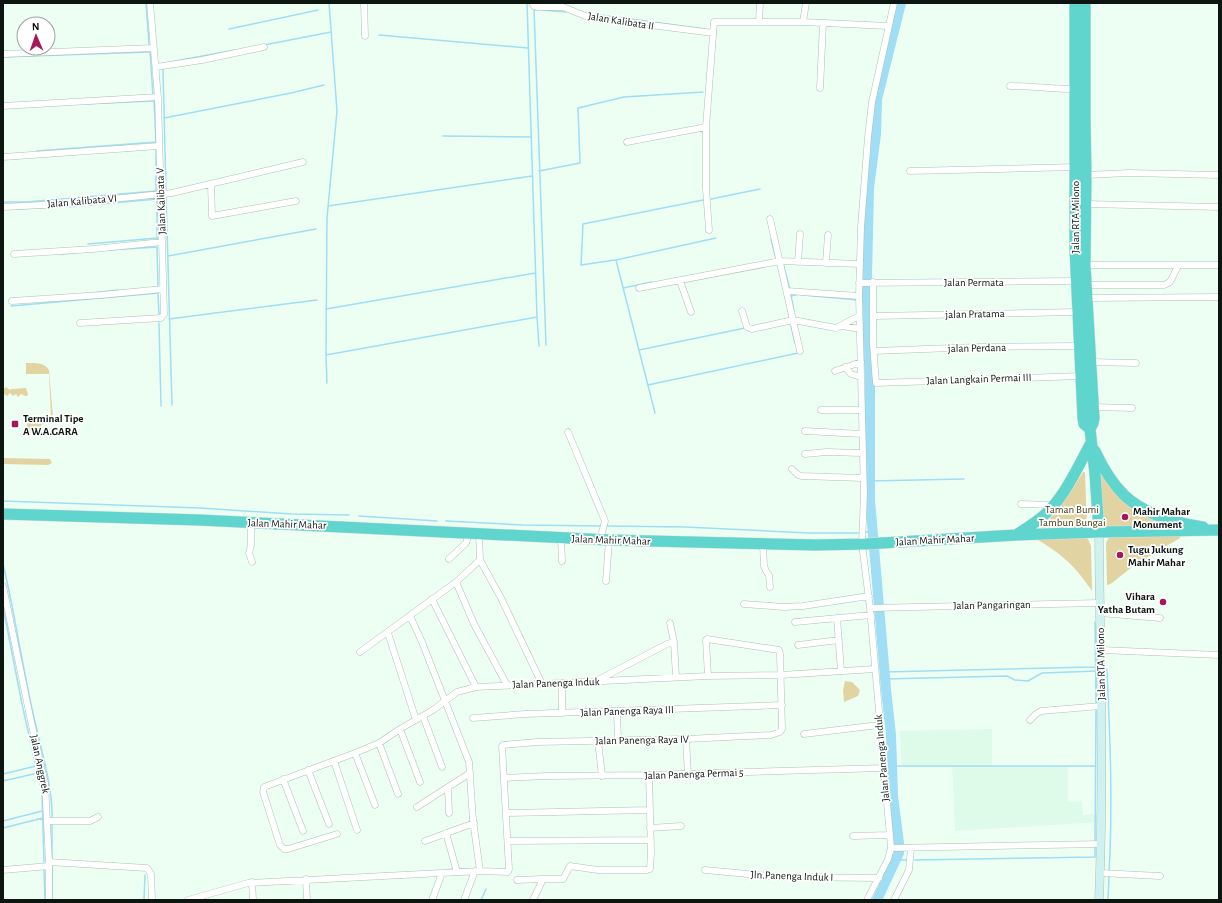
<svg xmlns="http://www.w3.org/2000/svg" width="1222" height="903" viewBox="0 0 1222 903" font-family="'Alegreya Sans',sans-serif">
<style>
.built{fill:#ddfbe8}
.green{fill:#e2d4a2}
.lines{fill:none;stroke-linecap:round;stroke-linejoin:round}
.stream{stroke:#9fdef4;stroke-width:1.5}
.river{stroke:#9fdef4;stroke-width:10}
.street-casing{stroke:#acc1b3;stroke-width:7}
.secondary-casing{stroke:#acc1b3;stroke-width:9}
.highway-casing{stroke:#dddede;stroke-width:12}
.street{stroke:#fff;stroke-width:6}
.secondary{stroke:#cff2f0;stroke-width:8}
.highway{stroke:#60d5cd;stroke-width:11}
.poi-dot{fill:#a6185a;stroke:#fff;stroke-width:1.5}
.labels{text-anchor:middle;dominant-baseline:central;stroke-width:3.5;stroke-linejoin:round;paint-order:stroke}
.street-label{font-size:11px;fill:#0d1510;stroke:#fff}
.poi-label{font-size:11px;font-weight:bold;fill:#0d1510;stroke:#fff;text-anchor:start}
.park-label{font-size:11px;fill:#473c13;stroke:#fff}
</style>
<rect width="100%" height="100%" fill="#edfff3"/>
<path class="built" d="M992 729V766H1068V802L1082 801 1083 815 1101 814V822L955 831 952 766H902L900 731Z"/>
<path class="green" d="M26 363C34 363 44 362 49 370L53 417H51L49 374H26Z
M6 387 10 390 11 389 26 388 28 394 27 396H25L21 394 18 397 16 394 13 396 10 393 7 396 3 393V389H4Z
M27 415 34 416 39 418 42 424 39 431 35 433H27Z
M3 458 50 459 52 463 48 465 3 464Z
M1083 472H1085L1087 529 1034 533C1056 517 1069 494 1083 472Z
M1100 472 1108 480 1175 525 1104 529Z
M1110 535 1180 536V538C1160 550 1140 560 1122 575 1117 578 1113 584 1107 585L1106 543Z
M1084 537 1088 539 1091 546 1092 591C1075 566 1063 555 1038 540Z
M845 681 852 682 860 690 858 696 844 702 843 690Z"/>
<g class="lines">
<path class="stream" d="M146 3 149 44
M527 3 537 317 539 346
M536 10 534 9 546 345
M542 10 566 12
M585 13 705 29
M229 29 318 10
M379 35 528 48
M264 45 331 32
M150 52 153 96
M3 57 149 52
M170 62 235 50
M163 70 166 191
M83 104 153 101
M164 118 291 93 324 85
M443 136 531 137
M156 150V191
M37 151 156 142 154 100
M539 171 580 163 578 108 624 97 703 92
M166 195 172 405
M157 199V239
M711 199 760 189
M3 202H26L156 191
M328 206 532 176
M67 207 157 199
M17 209 61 207
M772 239H771L776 259
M88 244 157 238
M157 247 158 287
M109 250 157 247
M61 254 75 253
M168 256 316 229
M615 260 581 265 583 224 703 200
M783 263 790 290
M623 288 652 282
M92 293 118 290
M158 294 159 314
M803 295 858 300
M861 300H867
M11 306 158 293
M326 309 535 273
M794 311 791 296 796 295
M169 319 317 300
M159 323 161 406
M792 326H791L795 343
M639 350 745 328
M326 355 537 317
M327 383 326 355 327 218 337 111 329 3
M648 385 798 353 797 350
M655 413 616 260 716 238
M870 481 964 479
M3 501 200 508 292 514 349 515
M359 516 437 521
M446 521 523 525 602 526
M606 526 685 527 808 533H860
M864 532H872
M871 555 876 605
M3 564C16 618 23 673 36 726 43 757 52 785 52 817
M3 607 22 704 42 793 44 862
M876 609 886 705 891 792 899 843
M1095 622 1096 704
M1103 671 1107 670C1110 738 1113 805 1109 872
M884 672 1095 667
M885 679 1007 676 1015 680 1028 681 1042 673 1097 671
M892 766H1096
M3 774 36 766
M3 781 38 773
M3 821 42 811
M3 828 43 818
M1095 842 1096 708
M52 858V825
M896 860H906
M915 860 1095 857V846
M52 866V900
M458 869H466
M44 870 45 900
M446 870 454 869
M144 900 145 875
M481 900 486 889
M1108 900 1109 876"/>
<path class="river" d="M877 900 899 853V843L893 796 891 735 886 689 870 500V378L866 320 869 188 876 134 877 99 901 3"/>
<defs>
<path id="street" d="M364 3 365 36
M532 3 534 6 538 7H563L588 17 713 33
M759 21 760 3
M803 22 806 3
M3 54 153 48
M156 67 202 60 264 47
M1010 86C1032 86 1053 89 1075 89
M820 88 823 23
M3 106 158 97
M627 142 706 127
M3 157 159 146
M910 171 1076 167
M1086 175 1129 173 1219 175
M214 183 211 184 212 216 296 201
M1086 204 1219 207
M3 207 62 204 172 193 303 162
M770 219 800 351
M709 230 706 189V127L714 22H803L888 26
M14 254 93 249 162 242
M798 262 800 234
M826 263 828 235
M1085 265H1219
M680 281 691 312
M873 282V344L876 383 1081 376
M859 283 1076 281
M1086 285H1164L1170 282 1178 266
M639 288 780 261 860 264
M787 291 859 296
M1087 298 1219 297
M12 301 101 295 163 289
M742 311 747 327 752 329 793 320 836 328 859 316
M873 316 1077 312
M80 323 161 318 164 314 158 98 150 3
M842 326 860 329
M874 351 977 347 1079 346
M1090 362 1136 363
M845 367 851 374 861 377
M835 371 861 362
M1093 407 1132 408
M821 410H861
M805 431 862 434
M568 432 605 521 600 540
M805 454 827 452 862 453
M792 469 798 475 802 476 863 478
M1021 504 1054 505
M251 523V545L249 553 252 562
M561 538 562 561
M763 544 764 566 766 571 769 575 770 587
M449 559 466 543 469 533
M480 560 501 598 542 684
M606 581 609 540
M456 582 474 624 507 685
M3 586 29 712 45 784 49 862 147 868 151 874 152 900
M432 599 476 687
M744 604 784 607 803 606 869 596
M870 608 1100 603
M1100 613 1160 618
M410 616 422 642 469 762 473 820 480 871
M837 618 841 671
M795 622 871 615
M670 623 674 642
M388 633 416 720
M798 645 839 640
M1101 650 1219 655
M360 652 456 582 480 560 479 533
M598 680 667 644 674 642 676 677
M562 684V713
M617 712 618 740
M423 716 442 767
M473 718 525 714 782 705
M1030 720 1036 714 1041 711 1101 706
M400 729 420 782
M804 734 879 725
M686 739 688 774
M598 741 602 776
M379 743 398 794
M355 753 375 805
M334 761 357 830
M308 770 329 824
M504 778 547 776 649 775 883 768
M283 779 303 831
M448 788 449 813
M417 807 470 773
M506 813 649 810
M48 821H90L98 817
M650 828 681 826
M446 833 457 872
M337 834 288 849H284L280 845 263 792 264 787 355 753 379 743 400 729 433 710 457 692 476 687 708 676 781 675 875 669
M853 836 889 835
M425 841 474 823
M508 841 651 840
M891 848 1101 844
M3 870 49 866
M705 870 781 877 879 878
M1100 873 1160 876
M306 879 307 900
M517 880 543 879
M252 882 253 900
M49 900V863
M188 900 248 883 480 871 508 872 509 869 502 746 503 745 538 742 686 739 771 735 780 732 782 729 780 654 779 650 707 639 706 640 708 676
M432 900 442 873
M464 900 475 871
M533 900 543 879H563L570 866 598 870H647L650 869 651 852 649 775
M867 900 888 859 891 848 870 608 862 544 864 494 859 296 861 227 868 137 872 102 894 3
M894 900 909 870 911 848"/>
<path id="secondary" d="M1099 900C1104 777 1100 654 1099 532"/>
<path id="highway" d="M1075 3V249L1083 418 1084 424 1090 429
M1085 3V119L1086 175 1085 265 1094 418 1093 423 1090 429 1095 474 1099 532
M1095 451C1102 466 1112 483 1124 495 1144 514 1176 523 1203 527
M3 514 199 520 609 540 815 545 866 544 1016 535 1099 532 1219 530
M1016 535C1025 529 1034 524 1042 517 1064 499 1077 468 1091 443"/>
</defs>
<use href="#street" class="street-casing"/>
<use href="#secondary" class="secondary-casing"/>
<use href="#highway" class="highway-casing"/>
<use href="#street" class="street"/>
<use href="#secondary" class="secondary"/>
<use href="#highway" class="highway"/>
</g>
<g class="poi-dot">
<rect x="11" y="420" width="8" height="8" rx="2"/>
<circle cx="1125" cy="517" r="4"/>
<circle cx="1120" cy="555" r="4"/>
<circle cx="1163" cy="602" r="4"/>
</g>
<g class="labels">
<g class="street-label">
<text transform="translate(621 21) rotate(9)">Jalan Kalibata II</text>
<text transform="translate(82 201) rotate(-5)">Jalan Kalibata VI</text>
<text transform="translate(161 201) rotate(-92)">Jalan Kalibata V</text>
<text transform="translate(1075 217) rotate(-90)">Jalan RTA Milono</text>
<text x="974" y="282">Jalan Permata</text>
<text transform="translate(975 314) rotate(-1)">jalan Pratama</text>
<text transform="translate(977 348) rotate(-1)">jalan Perdana</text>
<text transform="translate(979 379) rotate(-2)">Jalan Langkain Permai III</text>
<text transform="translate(287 524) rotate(2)">Jalan Mahir Mahar</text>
<text transform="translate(611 540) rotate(2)">Jalan Mahir Mahar</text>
<text transform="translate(935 540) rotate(-3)">Jalan Mahir Mahar</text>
<text transform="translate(992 605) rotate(-1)">Jalan Pangaringan</text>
<text transform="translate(1101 664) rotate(-91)">Jalan RTA Milono</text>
<text transform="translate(556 683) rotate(-2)">Jalan Panenga Induk</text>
<text transform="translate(627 711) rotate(-2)">Jalan Panenga Raya III</text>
<text transform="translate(642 740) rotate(-1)">Jalan Panenga Raya IV</text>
<text transform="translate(882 758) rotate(-95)">Jalan Panenga Induk</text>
<text transform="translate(40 764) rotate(78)">Jalan Anggrek</text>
<text transform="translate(694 774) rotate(-2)">Jalan Panenga Permai 5</text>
<text transform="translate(792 876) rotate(2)">Jln.Panenga Induk I</text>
</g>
<g class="poi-label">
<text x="23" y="418">Terminal Tipe<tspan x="23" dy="13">A W.A.GARA</tspan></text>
<text x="1133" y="511">Mahir Mahar<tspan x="1133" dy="13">Monument</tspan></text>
<text x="1128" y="549">Tugu Jukung<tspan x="1128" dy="13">Mahir Mahar</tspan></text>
<text x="1155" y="596" text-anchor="end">Vihara<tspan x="1155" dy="13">Yatha Butam</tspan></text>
</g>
<g class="park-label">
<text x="1072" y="509">Taman Bumi<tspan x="1072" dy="13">Tambun Bungai</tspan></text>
</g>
</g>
<rect width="1222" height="903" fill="none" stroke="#0d1510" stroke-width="8"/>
<g transform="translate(36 36) rotate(358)"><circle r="19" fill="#ffffff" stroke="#9ea19f"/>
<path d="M0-3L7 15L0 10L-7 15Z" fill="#a6185a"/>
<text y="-6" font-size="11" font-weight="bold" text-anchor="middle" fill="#0d1510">N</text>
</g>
</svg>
